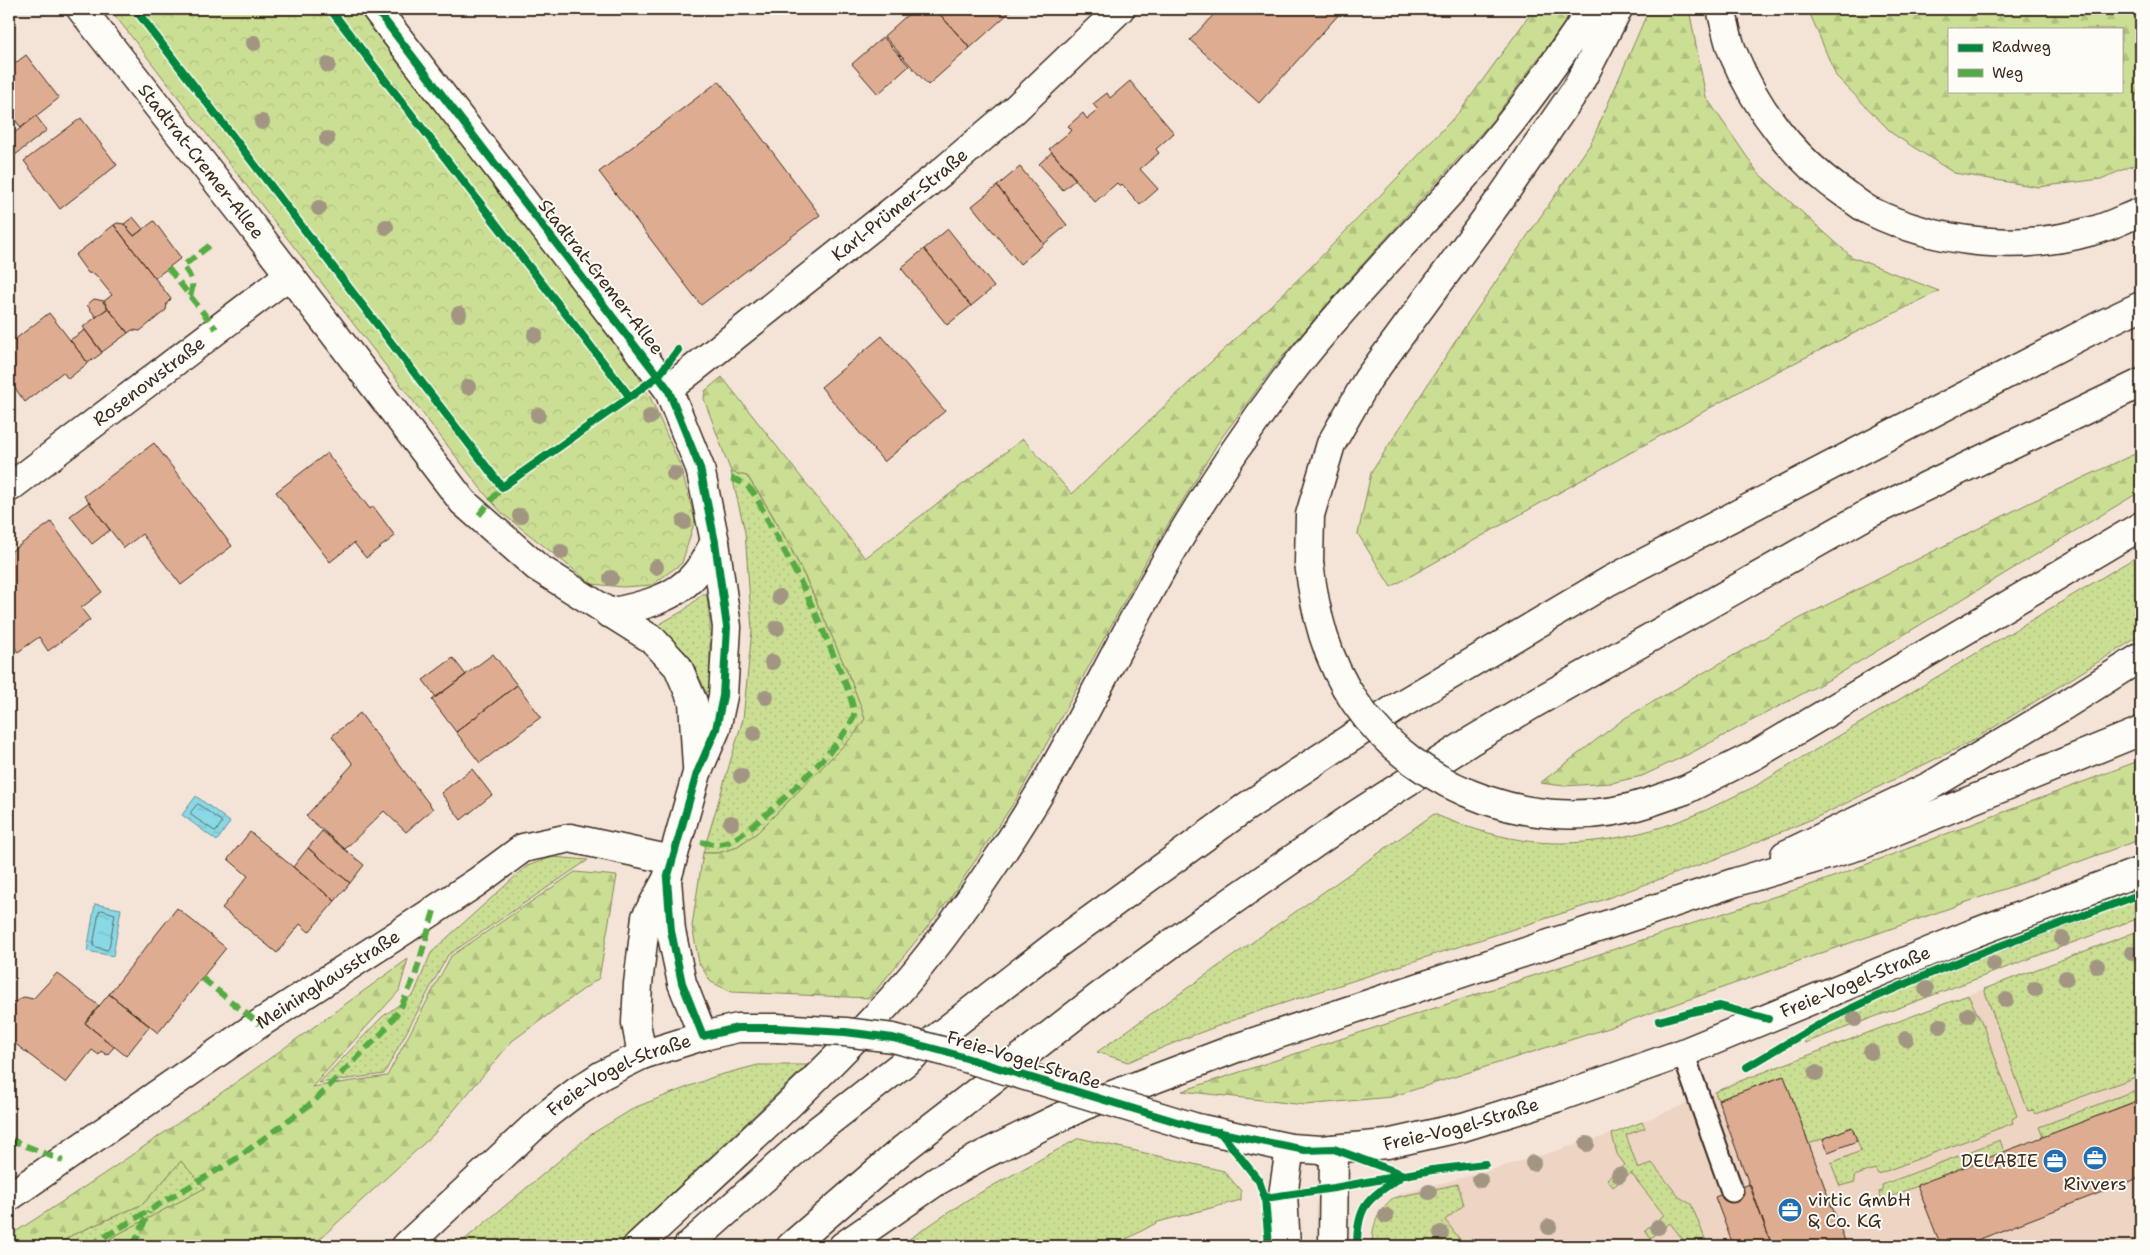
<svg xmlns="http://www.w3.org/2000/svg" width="2150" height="1255" viewBox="0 0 2150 1255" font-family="'Shantell Sans',sans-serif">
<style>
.built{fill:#edd4c3}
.grass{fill:url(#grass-dots);stroke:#838459}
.forest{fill:url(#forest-firs);stroke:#838459;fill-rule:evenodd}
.park{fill:url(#park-crowns);stroke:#838459}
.water{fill:url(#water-ripples);stroke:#699295}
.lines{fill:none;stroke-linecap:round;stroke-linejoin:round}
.shore{stroke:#5a706e;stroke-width:1}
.building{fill:#dead91;stroke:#3b2a1e}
.service-casing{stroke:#3b2a1e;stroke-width:25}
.minor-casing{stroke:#3b2a1e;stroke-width:31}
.tertiary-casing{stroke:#3b2a1e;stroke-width:31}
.trunk-casing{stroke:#3b2a1e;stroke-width:31}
.service{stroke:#fdfcf7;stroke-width:21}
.minor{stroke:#fdfcf7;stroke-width:28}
.tertiary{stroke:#fdfcf7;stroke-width:28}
.trunk{stroke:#fdfcf7;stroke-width:28}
.tertiary-bridge-casing{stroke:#3b2a1e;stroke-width:31;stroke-linecap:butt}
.trunk-bridge-casing{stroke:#3b2a1e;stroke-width:31;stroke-linecap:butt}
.tertiary-bridge{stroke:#fdfcf7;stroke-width:28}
.trunk-bridge{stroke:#fdfcf7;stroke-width:28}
.quiet{stroke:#55ab43;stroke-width:6;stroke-dasharray:12 6;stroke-linecap:butt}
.cycleway-casing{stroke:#fdfcf7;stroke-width:11}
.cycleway{stroke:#00873e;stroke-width:8}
.tree{fill:#a29682}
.labels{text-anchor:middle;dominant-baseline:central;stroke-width:4;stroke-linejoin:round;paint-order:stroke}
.street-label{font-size:18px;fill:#3b2a1e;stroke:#fdfcf7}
.poi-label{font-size:18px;fill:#3b2a1e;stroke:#fdfcf7;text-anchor:end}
</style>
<defs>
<pattern id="grass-dots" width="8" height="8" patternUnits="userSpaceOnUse" patternTransform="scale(1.25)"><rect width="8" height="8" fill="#cbdf94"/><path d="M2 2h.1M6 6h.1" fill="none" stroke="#afc07f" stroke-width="1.8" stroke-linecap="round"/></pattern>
<pattern id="forest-firs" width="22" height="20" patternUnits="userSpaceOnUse" patternTransform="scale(1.25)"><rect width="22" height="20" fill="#cbdf94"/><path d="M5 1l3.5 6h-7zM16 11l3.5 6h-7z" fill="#afc07f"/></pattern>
<pattern id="park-crowns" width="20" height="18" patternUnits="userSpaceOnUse" patternTransform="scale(1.25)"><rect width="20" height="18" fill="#cbdf94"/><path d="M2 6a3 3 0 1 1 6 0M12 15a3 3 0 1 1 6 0" fill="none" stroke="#afc07f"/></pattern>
<pattern id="water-ripples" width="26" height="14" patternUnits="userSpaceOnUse" patternTransform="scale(1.25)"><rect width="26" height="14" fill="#88d8e5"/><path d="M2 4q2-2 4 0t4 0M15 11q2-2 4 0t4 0" fill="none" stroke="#76bac4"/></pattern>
</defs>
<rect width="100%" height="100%" fill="#f4e4d8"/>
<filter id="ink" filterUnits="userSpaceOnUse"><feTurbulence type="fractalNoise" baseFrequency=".02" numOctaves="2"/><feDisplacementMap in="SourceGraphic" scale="10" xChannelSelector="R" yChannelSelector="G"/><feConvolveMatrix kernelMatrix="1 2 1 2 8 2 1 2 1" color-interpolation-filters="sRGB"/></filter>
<g filter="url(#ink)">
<path class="built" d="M2141 930V1246H1374L1386 1205 1399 1194 1481 1173 1612 1134 1771 1069Z"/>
<path class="grass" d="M731 472 747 476C780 523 805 575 828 627 841 658 855 687 865 719L854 735 757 833 735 848 718 853H703L743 719 752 630 745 532Z
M2141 554V635L1972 741 1824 814 1721 857 1594 903 1250 1014 1186 1038 1128 1062 1097 1052 1434 814C1462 826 1491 835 1521 840 1575 849 1642 837 1692 816 1713 808 1733 796 1754 787Z
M703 594H706L707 598 710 622V692L705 691 696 669 687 654 656 626 683 611Z
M553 857 588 860 448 955 384 1074 319 1083 382 1017 414 994 431 953 449 936 527 866Z
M2141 899V917L1805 1043 1804 1039 1866 1005 1914 984Z
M2141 930V1075L2035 1114 2033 1110 2028 1111 1984 989Z
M1968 995 1982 1023 2017 1116 2012 1119 2013 1123 1878 1174 1875 1169 1854 1176 1855 1182 1840 1186 1831 1163 1861 1151 1852 1127 1809 1144 1783 1076 1718 1100 1715 1092 1735 1083Z
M758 1065H807L617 1246H457L590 1135 636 1107 716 1076Z
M2141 1088V1099L2043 1137 2039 1127Z
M1642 1122 1645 1128 1626 1135 1638 1169 1652 1163 1679 1197 1691 1204 1708 1246H1688L1670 1223 1651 1238 1645 1230 1664 1215 1631 1173 1613 1187 1607 1179 1625 1165 1617 1154 1612 1134Z
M1079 1138 1224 1171 1241 1191V1200L1158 1222 1114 1246H899L967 1200Z
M2000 1140 2004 1152 1882 1200 1879 1192 1883 1190 1882 1185Z
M181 1161 206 1188 111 1238 107 1246H56L72 1235 143 1204Z
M1458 1184 1464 1205 1445 1220 1465 1246H1372C1372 1226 1377 1211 1393 1198Z"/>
<path class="forest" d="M1534 9H1572L1563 25 1492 121 1342 287 1277 363 1219 441 1149 556 1017 798 949 900 870 998 732 992 711 982 699 963 692 926 703 853H718L735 848 757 833 854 735 865 719C855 687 841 658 828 627 805 575 781 523 747 476L731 472 704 399 705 391 722 377 865 558 1023 439 1072 494 1310 268 1399 176 1461 110Z
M1649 9H1689L1706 97 1758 173 1852 257 1939 291 1758 381 1391 587 1358 534 1371 473 1460 334 1591 143Z
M1808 9H2141V162L2101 179 2038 187 1954 173 1893 134 1836 76ZM1949 29H2121V91H1949Z
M2141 451V491L1834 677 1691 753 1642 776 1611 783 1564 786 1540 783 1625 718 1783 627 2029 503Z
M2141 760V839L2024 882 1605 1029 1391 1097 1305 1105 1182 1091 1825 880Z
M575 872 617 876 599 978 512 1041 433 1135 312 1246H107L111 1238 205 1188 181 1161 143 1204 72 1235 56 1246H9V1236C146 1149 276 1054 408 959L399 991 312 1087 387 1076 451 956Z"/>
<path class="park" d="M110 9H358L630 362 651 399 680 465 695 520 682 563 652 585 623 587 592 584 503 514 485 494Z"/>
<path class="water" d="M196 796 230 822 217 841 182 815Z
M95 904 121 909 113 956 87 951Z"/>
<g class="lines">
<path class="shore" d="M198 804 222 822 216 832 191 815V812Z
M102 910 115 914 109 948 107 950 93 946 99 912Z"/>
</g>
<path class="building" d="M914 9H935L970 48 928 85 884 36Z
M935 9H1009L1011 11 970 48Z
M1219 9H1338L1341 12 1259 103 1190 40Z
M883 37 909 66 878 94 852 64Z
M26 55 59 98 21 128 9 111V68Z
M719 81 820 215 701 305 599 172Z
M1130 81 1174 133 1156 149 1159 153 1140 169 1158 189 1140 205 1122 184 1120 186 1117 183 1095 202 1049 149 1072 130 1068 126 1083 113 1087 119 1098 110 1093 104 1107 93 1110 98Z
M36 116 47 130 14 156 9 148V137Z
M81 118 117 165 60 209 24 161Z
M1052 152 1076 179 1063 190 1039 164Z
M1020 167 1067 225 1044 244 997 186Z
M997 186 1044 244 1020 264 972 206Z
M133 217 143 229 134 236 124 224Z
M154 221 181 258 155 278 114 225 117 223 124 224 134 236Z
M114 225 171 299 167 303 166 310 140 331 132 330 128 333 103 302 112 295 95 274 88 273 75 255Z
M948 229 994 287 971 306 924 249Z
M924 249 971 306 947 325 901 268Z
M94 299 104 301 108 308 96 317 87 305Z
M108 308 128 333 102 352 83 327Z
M49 313 88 363 68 379 63 372 25 402 9 380V344Z
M85 330 102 353 88 363 70 340Z
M882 336 945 411 884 462 821 387Z
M154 443 232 546 181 585 142 534 124 548 84 496Z
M327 453 370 509 373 506 395 536 366 558 354 543 330 562 276 492Z
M89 502 110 530 92 544 70 516Z
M51 522 102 592 81 608 90 620 48 651 39 637 18 652 9 640V553Z
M493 654 517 685 456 732 432 700Z
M453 658 466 675 436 697 423 680Z
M517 685 541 717 480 763 456 732Z
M360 713 433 809 406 832 384 811 345 849 306 816 353 764 332 736Z
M472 769 492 795 461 820 441 793Z
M322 831 364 865 350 883 308 848Z
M250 832 335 901 309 932 300 924 277 953 222 908 248 876 228 859Z
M308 848 350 883 335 901 293 867Z
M177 908 226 948 158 1033 109 994Z
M57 973 99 1006 85 1023 114 1047 107 1055 101 1051 99 1055 92 1050 66 1083 9 1039V1005L24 997 33 999Z
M109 994 150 1026 126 1056 85 1023Z
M1784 1076 1829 1199 1847 1246H1772L1718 1100Z
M2137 1101 2141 1112V1177L1962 1246H1941L1917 1185Z
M1852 1127 1857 1141 1828 1152 1823 1139Z
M1750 1184 1772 1246H1734L1733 1245 1715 1197Z"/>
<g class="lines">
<defs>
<path id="service" d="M1683 1053 1732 1191"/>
<g id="minor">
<path id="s1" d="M81 9 245 217 463 502 537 567 653 640 678 667 693 702 697 767"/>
<path d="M376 9 668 389 700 468 715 542 727 627 723 696 716 729 697 773 667 879 646 917 638 984 636 1023 642 1055"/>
<path id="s2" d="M668 389 943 171 1011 113 1120 9"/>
<path id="s3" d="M9 488 289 275"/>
<path d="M608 613C640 607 676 599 697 572 704 563 709 552 715 542"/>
<path d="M667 879 671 931 682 983 703 1036"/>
<path id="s4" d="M9 1197 259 1024 394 937 477 882 523 848 570 838 672 860"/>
<path d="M1286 1246 1283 1195 1290 1148"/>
<path d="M1333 1246 1334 1149"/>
</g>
<g id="tertiary">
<path id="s5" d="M1197 1128 1290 1148 1321 1150 1387 1144 1463 1127 1556 1098 1683 1053 1974 933 2141 871"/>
<path id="s6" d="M406 1246 545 1116 576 1092 602 1075 642 1055 703 1036 738 1028H777"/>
</g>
<path id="trunk" d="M1721 9C1725 23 1727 39 1733 53 1757 111 1796 161 1848 196 1855 201 1862 207 1870 211 1938 244 2019 252 2092 231 2109 227 2125 218 2141 212
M1309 563 1310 515 1331 444 1368 379 1501 198 1577 88 1618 9
M1650 802 1685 790 1755 755 2141 526
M1785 855 1930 786 2065 705 2141 657
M637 1246C724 1165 812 1087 892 999 931 956 965 908 997 860 1066 761 1114 648 1176 544 1209 488 1246 432 1285 380 1349 296 1426 223 1494 143 1530 100 1561 55 1592 9
M688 1246 817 1131 1053 947 1246 807 1402 704 1609 581 2101 325 2141 306
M791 1246 902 1150 1100 996 1182 936 1357 814 1471 741 1535 703 1868 514 2141 383
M843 1246 937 1181 981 1156 1083 1106 1239 1047 1736 882 1861 845 2141 731"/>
</defs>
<use href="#service" class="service-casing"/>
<use href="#minor" class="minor-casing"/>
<use href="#tertiary" class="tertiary-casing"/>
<use href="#trunk" class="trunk-casing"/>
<use href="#service" class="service"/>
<use href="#minor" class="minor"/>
<use href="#tertiary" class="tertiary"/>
<use href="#trunk" class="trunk"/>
<defs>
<path id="tertiary-bridge" d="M777 1028 845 1032 893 1038 946 1052 1197 1128"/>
<path id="trunk-bridge" d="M1309 563C1315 613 1326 660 1355 702 1418 794 1544 838 1650 802"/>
</defs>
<use href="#tertiary-bridge" class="tertiary-bridge-casing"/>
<use href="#trunk-bridge" class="trunk-bridge-casing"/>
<use href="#tertiary-bridge" class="tertiary-bridge"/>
<use href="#trunk-bridge" class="trunk-bridge"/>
<path class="quiet" d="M168 268 216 329
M190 296C195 284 191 276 183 266L213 243
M479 515 502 487
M701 842C712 844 720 846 731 841 753 831 857 734 854 712 851 694 842 675 835 659 816 612 794 567 769 523 764 513 758 498 751 490 745 483 736 479 728 478
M202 978 259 1024
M9 1139 63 1161
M89 1246 236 1159 312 1103 383 1032 400 1009 415 976 434 911
M133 1246 149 1212"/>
<defs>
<path id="cycleway" d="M135 9 502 487 630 397 330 9
M376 9 668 389 700 468 715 542 727 627 723 696 716 729 697 773 667 879 671 931 682 983 703 1036 738 1028H777L845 1032 893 1038 946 1052 1197 1128 1305 1150 1334 1149 1404 1175
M630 397 658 376 678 350
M1659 1021 1691 1012 1720 1006 1768 1019
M1747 1067C1777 1050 1805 1031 1836 1016 1934 967 2039 932 2141 894
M1220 1132 1259 1181 1265 1198 1269 1246
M1265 1198 1334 1188 1432 1170 1485 1164
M1357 1246C1357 1208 1366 1199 1398 1179"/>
</defs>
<use href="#cycleway" class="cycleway-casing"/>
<use href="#cycleway" class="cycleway"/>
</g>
<g class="tree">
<circle cx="254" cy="43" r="8"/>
<circle cx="328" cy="65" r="8"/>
<circle cx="262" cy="122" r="8"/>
<circle cx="327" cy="139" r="8"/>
<circle cx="319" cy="208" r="8"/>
<circle cx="386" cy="227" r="8"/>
<circle cx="459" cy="314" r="8"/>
<circle cx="535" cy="335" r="8"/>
<circle cx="468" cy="387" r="8"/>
<circle cx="538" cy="415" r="8"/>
<circle cx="650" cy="417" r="8"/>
<circle cx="674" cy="474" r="8"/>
<circle cx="520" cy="516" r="8"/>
<circle cx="684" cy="522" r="8"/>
<circle cx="561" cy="552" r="8"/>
<circle cx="656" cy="567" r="8"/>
<circle cx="611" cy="578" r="8"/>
<circle cx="779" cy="597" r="8"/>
<circle cx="777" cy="628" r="8"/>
<circle cx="772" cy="662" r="8"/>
<circle cx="766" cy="697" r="8"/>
<circle cx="754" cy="733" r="8"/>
<circle cx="741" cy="776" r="8"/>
<circle cx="731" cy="823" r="8"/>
<circle cx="2062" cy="939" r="8"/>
<circle cx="2132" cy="953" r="8"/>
<circle cx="1993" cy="964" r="8"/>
<circle cx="2097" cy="966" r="8"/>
<circle cx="2066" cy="978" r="8"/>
<circle cx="1926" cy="989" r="8"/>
<circle cx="2035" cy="989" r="8"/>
<circle cx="2006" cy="1000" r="8"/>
<circle cx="1968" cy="1015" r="8"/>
<circle cx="1855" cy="1019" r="8"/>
<circle cx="1940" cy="1026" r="8"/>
<circle cx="1906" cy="1039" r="8"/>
<circle cx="1871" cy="1052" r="8"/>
<circle cx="1816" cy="1073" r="8"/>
<circle cx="1587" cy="1144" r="8"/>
<circle cx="1533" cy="1163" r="8"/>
<circle cx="1619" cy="1175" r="8"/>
<circle cx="1480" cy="1180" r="8"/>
<circle cx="1429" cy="1192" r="8"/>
<circle cx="1386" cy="1216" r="8"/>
<circle cx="1549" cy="1227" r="8"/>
<circle cx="1658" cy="1227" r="8"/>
<circle cx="1441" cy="1233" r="8"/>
</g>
</g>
<defs>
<symbol id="office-disc" viewBox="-11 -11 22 22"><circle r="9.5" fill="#1f6fb2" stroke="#fdfcf7"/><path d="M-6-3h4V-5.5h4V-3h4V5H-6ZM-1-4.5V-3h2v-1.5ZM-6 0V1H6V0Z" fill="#fff"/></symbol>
</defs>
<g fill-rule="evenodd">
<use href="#office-disc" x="2081" y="1144" width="28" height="28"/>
<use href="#office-disc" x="2041" y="1147" width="28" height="28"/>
<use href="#office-disc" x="1776" y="1196" width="28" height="28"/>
</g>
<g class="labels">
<g class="street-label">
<text stroke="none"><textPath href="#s1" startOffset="194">Stadtrat-Cremer-Allee</textPath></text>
<text stroke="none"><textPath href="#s2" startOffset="296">Karl-Prümer-Straße</textPath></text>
<text transform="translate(601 277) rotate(52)">Stadtrat-Cremer-Allee</text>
<text stroke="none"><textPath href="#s3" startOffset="176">Rosenowstraße</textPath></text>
<text stroke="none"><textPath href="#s4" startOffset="386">Meininghausstraße</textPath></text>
<text stroke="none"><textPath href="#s5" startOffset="689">Freie-Vogel-Straße</textPath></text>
<text transform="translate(1024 1060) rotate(17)">Freie-Vogel-Straße</text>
<text stroke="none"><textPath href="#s6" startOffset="276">Freie-Vogel-Straße</textPath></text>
<text stroke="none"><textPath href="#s5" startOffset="269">Freie-Vogel-Straße</textPath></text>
</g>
<g class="poi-label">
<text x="2038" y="1161">DELABIE</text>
<text x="2095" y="1184" text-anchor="middle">Rivvers</text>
<text x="1808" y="1200" text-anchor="start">virtic GmbH<tspan x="1808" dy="21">&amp; Co. KG</tspan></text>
</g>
</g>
<rect width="2150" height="1255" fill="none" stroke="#fdfcf7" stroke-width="30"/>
<rect x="15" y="15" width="2120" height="1225" fill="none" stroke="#3b2a1e" stroke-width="2" filter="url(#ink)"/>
<rect x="1948" y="28" width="175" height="65" fill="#fdfcf7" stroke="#afa8a0"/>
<rect x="1958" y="44" width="25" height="8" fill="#00873e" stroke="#afa8a0"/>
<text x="1992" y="52" font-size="15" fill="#3b2a1e">Radweg</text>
<rect x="1958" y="69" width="25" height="8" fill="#55ab43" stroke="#afa8a0"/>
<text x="1992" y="78" font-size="15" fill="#3b2a1e">Weg</text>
</svg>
